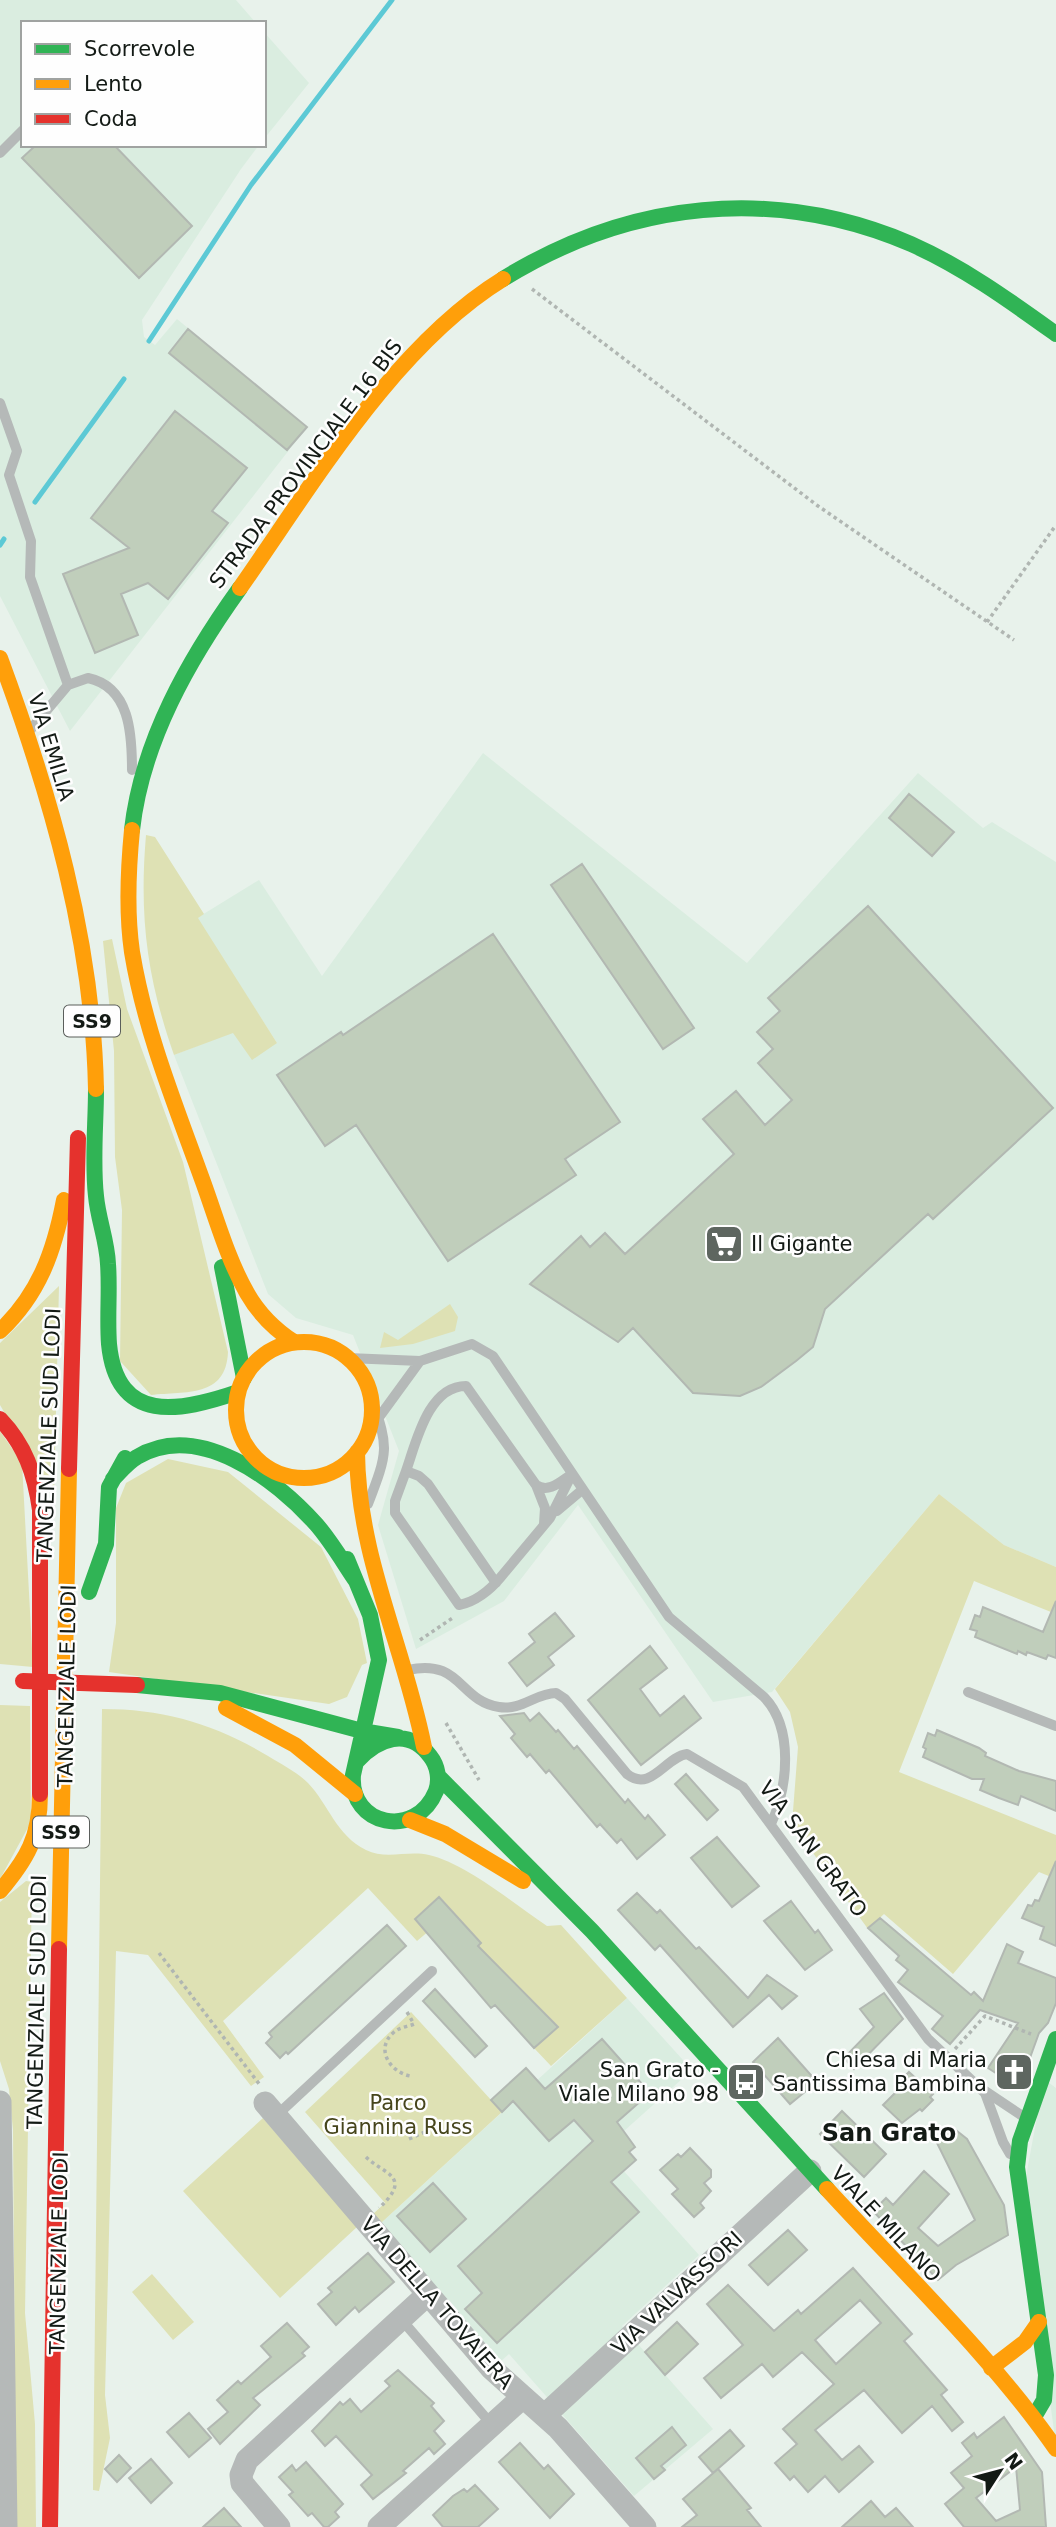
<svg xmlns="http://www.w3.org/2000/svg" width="1056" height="2527" viewBox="0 0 1056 2527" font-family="'DejaVu Sans',sans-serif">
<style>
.built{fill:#daede0}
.green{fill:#dee1b4}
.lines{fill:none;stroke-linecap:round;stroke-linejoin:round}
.stream{stroke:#5cc9d5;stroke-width:5}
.building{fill:#c0cebb;stroke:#b2b8b2;stroke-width:2;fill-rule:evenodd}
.path{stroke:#b0b6b2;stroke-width:3.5;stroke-dasharray:3.5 3.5;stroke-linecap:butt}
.lane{stroke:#b5b9b8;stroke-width:10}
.street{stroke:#b5b9b8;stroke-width:23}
.fast{stroke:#30b455;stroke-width:16}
.slow{stroke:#ff9f0a;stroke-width:16}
.jam{stroke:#e5322d;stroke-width:16}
.jam-bridge{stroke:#e5322d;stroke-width:16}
.labels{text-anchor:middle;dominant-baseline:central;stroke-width:5;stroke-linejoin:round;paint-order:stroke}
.shield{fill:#fefefe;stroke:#5a5e5b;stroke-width:2}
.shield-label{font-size:19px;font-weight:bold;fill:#131a15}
.street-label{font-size:21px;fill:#131a15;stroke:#fefefe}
.poi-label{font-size:21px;fill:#131a15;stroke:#fefefe;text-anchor:end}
.park-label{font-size:21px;fill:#46451c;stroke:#fefefe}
.quarter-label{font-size:24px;font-weight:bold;fill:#131a15;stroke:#fefefe}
</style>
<rect width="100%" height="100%" fill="#e8f2eb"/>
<path class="built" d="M0 0H236L256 23H23V145H259L241 169 142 320 144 337 155 345 177 319 307 427 70 731 0 596Z
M264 32 309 83 264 139Z
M483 753 747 963 918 773 983 828 992 822 1056 862V1567L1004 1545 939 1494 772 1692 713 1702 578 1505 504 1601 416 1649 378 1525 399 1451 353 1335 296 1318 268 1294 174 1055 233 1032 277 1043 197 918 259 880 322 976Z
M627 1998 692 2070 604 2149 699 2255 622 2326 713 2429 634 2496 509 2354 500 2362 381 2223Z
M1044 2079 1056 2088V2445L1022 2198Z"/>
<path class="green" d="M146 835 155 837 204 914 198 918 277 1043 252 1060 233 1033 174 1055C147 978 139 917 146 835Z
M112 939 127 1009 183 1162 228 1352C226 1398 186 1391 151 1395L120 1361 122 1210 115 1157 114 1051 103 941Z
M59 1286 54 1497 0 1405V1343Z
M450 1304 458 1317 455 1331 413 1344 380 1348 384 1332 398 1340Z
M0 1431 22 1463 33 1667 0 1664Z
M168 1459 228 1472 321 1547 358 1619 367 1663 362 1665 347 1697 329 1704 109 1672 116 1623V1508L126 1483Z
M939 1494 1004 1545 1056 1567V1614L974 1581 899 1772 1056 1835V1879L1039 1872 953 1974 884 1914 868 1929 792 1824 798 1747 790 1712 775 1689Z
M0 1705 30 1706 31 1822 0 1879Z
M102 1709C164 1709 215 1724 268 1756 281 1764 297 1772 308 1783 329 1805 336 1835 366 1850 386 1860 408 1850 429 1855 467 1864 514 1904 547 1926L561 1925 627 1998 551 2066 534 2048 558 2026 478 1946 481 1943 440 1897 430 1930 417 1941 368 1888 223 2021 264 2077 251 2086 148 1955 116 1951 105 2395 110 2438 99 2491 93 2490Z
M26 1881 32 1882 25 2313 35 2424 36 2527H16L13 2130 9 2089 0 2061V1902Z
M411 2012 502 2112 381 2223 373 2214 385 2203 305 2112Z
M263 2118 357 2227 280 2298 183 2191Z
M152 2274 194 2322 173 2340 132 2292Z"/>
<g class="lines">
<path class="stream" d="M149 341 251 185 392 0
M35 502 124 379
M0 545 4 539"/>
</g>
<path class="building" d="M36 145H114L192 226 139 278 22 158Z
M188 329 307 427 287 450 169 353Z
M175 411 247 468 212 511 228 523 168 599 148 583 121 594 138 635 95 653 63 574 129 548 91 518Z
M909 794 954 832 932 856 889 818Z
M582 864 694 1028 663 1049 551 885Z
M868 906 1053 1108 933 1219 928 1214 825 1309 813 1347 796 1361 761 1387 740 1396 693 1393 633 1328 618 1342 530 1284 581 1236 590 1247 605 1233 625 1254 734 1154 703 1119 736 1091 765 1125 792 1100 758 1063 773 1049 757 1032 780 1011 768 998Z
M493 934 620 1122 565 1159 576 1175 448 1261 356 1125 325 1146 277 1075 341 1032 343 1035Z
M1056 1601V1658L1048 1655 1046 1659 1027 1652 1026 1655 1018 1651 1017 1654 975 1637 977 1631 970 1629 975 1615 980 1617 983 1607 1043 1632Z
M555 1613 574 1636 548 1657 554 1665 527 1686 509 1663 535 1642 529 1634Z
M650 1646 667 1668 640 1689 660 1716 684 1696 701 1718 641 1765 588 1700Z
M524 1713 530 1721 539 1713 556 1732 558 1730 574 1749 577 1746 625 1803 628 1799 645 1819 648 1815 665 1835 637 1859 621 1839 617 1843 600 1824 597 1827 549 1770 546 1773 530 1754 527 1757 511 1738 515 1734 500 1716Z
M937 1730 979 1748 986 1753 985 1756 1019 1771 1056 1781V1811L1021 1796 1018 1805 999 1798 980 1790 984 1779H972L923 1757 926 1749 923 1747 928 1733 935 1736Z
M686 1774 718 1810 707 1820 675 1784Z
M717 1837 759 1886 732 1907 691 1858Z
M1056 1861V1946L1040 1939 1044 1927 1022 1918 1028 1905 1032 1906 1035 1900 1039 1901Z
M637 1893 657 1913 660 1910 696 1949 699 1947 748 1998 767 1975 797 1996 782 2009 769 1995 733 2027 660 1945 655 1950 618 1910Z
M439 1897 481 1943 478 1946 558 2027 534 2048 495 2005 491 2008 415 1919Z
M791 1901 815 1933 818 1930 832 1950 805 1970 764 1921Z
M880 1918 971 1995 974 1992 983 2001 1007 1944 1023 1952 1018 1963 1056 1978V2003L1048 2023 1039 2033 1019 2088 988 2068 1018 2023 980 2010 950 2044 932 2029 943 2016 898 1982 908 1970 896 1960 899 1956 868 1928Z
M387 1925 406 1946 288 2054 286 2052 280 2058 266 2043 272 2037 269 2033Z
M435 1989 487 2046 475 2057 423 2001Z
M884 1993 903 2019 854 2069 844 2058 874 2027 860 2009Z
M778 2038 817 2082 790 2104 753 2062Z
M602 2039 650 2093 617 2122 635 2147 629 2152 636 2160 611 2182 639 2212 497 2343 465 2309 482 2293 458 2266 593 2141 574 2120 549 2141 513 2101 502 2112 491 2100 526 2068 545 2089Z
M909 2072 933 2094 930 2097 933 2100 922 2111 920 2109 902 2123 883 2105 899 2089 895 2086Z
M842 2111 886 2154 864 2177 820 2134Z
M952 2127 967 2139 1004 2205 1008 2235 956 2265 938 2280 873 2211 886 2198 893 2205 924 2171 949 2194 918 2228 938 2246 975 2220 937 2143Z
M690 2148 711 2170V2177L704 2183 711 2191 700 2203 704 2208 694 2217 672 2194 678 2189 660 2170 678 2154 681 2157Z
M433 2183 466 2219 430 2252 397 2216Z
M788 2230 807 2250 768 2285 749 2265Z
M368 2253 394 2282 359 2312 355 2307 336 2325 318 2304 332 2292 328 2288Z
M853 2268 912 2334 904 2341 947 2390 941 2395 963 2422 952 2431 932 2406 902 2433 864 2390 815 2430 842 2460 859 2446 873 2462 839 2492 825 2476 808 2492 794 2476 790 2480 775 2463 797 2444 783 2429 834 2384 802 2352 773 2377 762 2364 721 2398 704 2378 743 2345 707 2304 728 2285 774 2331 798 2310 801 2314ZM860 2300 881 2323 836 2364 815 2340Z
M677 2322 698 2344 665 2375 645 2352Z
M287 2323 309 2347 302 2353 305 2356 253 2398 260 2405 220 2444 208 2429 228 2412 217 2400 238 2381 241 2384 271 2357 261 2346Z
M398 2370 434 2403 431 2406 444 2421 434 2431 445 2444 434 2454 429 2448 403 2471 406 2473 373 2499 361 2485 372 2475 336 2436 325 2446 312 2431 340 2402 343 2405 350 2399 361 2412 390 2386 385 2381Z
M189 2413 211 2438 189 2457 167 2432Z
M1004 2417 1042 2472 1046 2527H964L945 2504 964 2488 951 2473 972 2456 962 2443 974 2433 977 2438ZM1016 2467 1020 2510 996 2521 976 2498Z
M672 2427 686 2445 661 2466 665 2470 654 2479 636 2458Z
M730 2430 744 2446 713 2473 699 2457Z
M520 2443 544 2469 548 2465 574 2494 550 2518 499 2462Z
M119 2455 131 2468 117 2482 105 2469Z
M151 2459 172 2483 151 2503 129 2478Z
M306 2462 343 2504 335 2512 339 2517 328 2527H324L312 2513 308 2516 289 2495 293 2492 279 2477 292 2465 296 2471Z
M718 2469 751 2508 747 2510 761 2527H682L697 2515 683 2499Z
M475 2485 498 2509 478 2527H443L433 2515 453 2496 464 2489 467 2492Z
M871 2501 885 2517 896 2508 913 2527H842Z
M224 2508 241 2527H203Z"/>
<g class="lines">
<path class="path" d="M532 289 818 506 1014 640
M987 622 1056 525
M420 1640 454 1617
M446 1723 479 1780
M159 1953 260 2085
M407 2012 414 2024C407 2027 399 2027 393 2033 375 2049 390 2072 410 2076
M955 2049 985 2016 1031 2034
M409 2139 427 2131
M366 2157C383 2174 414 2176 379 2208"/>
<path class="lane" d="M0 153 23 130
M0 403 17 451 9 475 31 541 30 577 68 685 31 729
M68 685 88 678C130 687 132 734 132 770
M348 1358 420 1361 472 1344 493 1356 669 1617 764 1697C794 1728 788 1787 771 1824
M369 1431 420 1361
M406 1471C416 1443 428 1386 466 1386L536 1485 545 1508 544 1524
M536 1485C548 1493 559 1483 569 1476
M368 1504C390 1447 388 1448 370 1392
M557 1511 582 1490
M496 1583 428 1484 419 1476 406 1471 395 1501V1513L459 1605C475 1602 490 1590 500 1578L550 1518 572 1474
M408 1670C461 1658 459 1701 499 1707 521 1711 536 1693 556 1693L565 1699 627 1774C651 1793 665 1757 687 1754L743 1787 928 2039 985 2093 1003 2142 1010 2154
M968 1692 1056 1726
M985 2091 1024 2117
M276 2116 432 1971
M401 2319 492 2425"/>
<path class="street" d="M0 2102 6 2527
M265 2103 492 2369 558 2428 645 2527
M545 2415 810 2171
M279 2527 242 2483 241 2475 247 2460 428 2294
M379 2527 522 2398"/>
<path class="fast" d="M503 279C629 201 773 185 911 244 963 267 1010 301 1056 334
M132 830C142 741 189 659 240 588
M96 1089C96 1124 92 1161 96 1196 98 1219 107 1240 108 1264 110 1290 107 1317 109 1344 117 1425 180 1412 238 1392
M222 1267 244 1378
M113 1479C120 1472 128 1462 137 1457 198 1420 276 1479 316 1524 331 1541 343 1562 356 1581
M347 1559 370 1615 379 1660 353 1775C349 1826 416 1840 436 1791 440 1780 438 1766 430 1756 408 1726 377 1739 357 1761
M89 1592 106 1544 109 1487 125 1458
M137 1685 220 1693 362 1731 398 1737
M438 1776 592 1931 827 2189
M1034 2417 1044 2400 1046 2375 1017 2167 1020 2141 1056 2039"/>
<path class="slow" d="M240 588C313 484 394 346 503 279
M0 658C51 796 93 941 96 1089
M132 830C128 871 126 911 132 952 145 1031 175 1104 202 1179 216 1217 227 1258 247 1293 259 1314 274 1329 294 1342
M0 1331C39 1294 54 1252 64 1200
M236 1410a68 68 0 1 1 136 0a68 68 0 1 1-136 0Z
M357 1452C358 1557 404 1646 424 1747
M226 1708 295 1745 355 1794
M410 1820 445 1834 523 1881
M0 1891C27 1859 40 1837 40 1794
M59 1949 69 1469
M827 2189C902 2271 993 2358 1056 2449
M991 2368 1025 2342 1039 2322"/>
<path class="jam" d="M0 1419C25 1445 35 1474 40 1510V1794
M69 1469 78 1138
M50 2527 59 1949"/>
<path class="jam-bridge" d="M23 1681 137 1685"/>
</g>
<defs>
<symbol id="supermarket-square" viewBox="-11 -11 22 22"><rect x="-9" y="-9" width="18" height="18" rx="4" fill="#5e6660" stroke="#fefefe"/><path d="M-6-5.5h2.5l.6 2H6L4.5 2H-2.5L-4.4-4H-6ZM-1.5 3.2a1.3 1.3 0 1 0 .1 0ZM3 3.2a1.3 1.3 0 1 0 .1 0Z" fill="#fff"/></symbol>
<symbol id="church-square" viewBox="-11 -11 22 22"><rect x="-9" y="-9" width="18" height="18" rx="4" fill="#5e6660" stroke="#fefefe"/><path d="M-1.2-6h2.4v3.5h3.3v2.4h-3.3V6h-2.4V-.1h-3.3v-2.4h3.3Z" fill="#fff"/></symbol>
<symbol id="bus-square" viewBox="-11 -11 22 22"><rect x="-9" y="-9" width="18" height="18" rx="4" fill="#5e6660" stroke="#fefefe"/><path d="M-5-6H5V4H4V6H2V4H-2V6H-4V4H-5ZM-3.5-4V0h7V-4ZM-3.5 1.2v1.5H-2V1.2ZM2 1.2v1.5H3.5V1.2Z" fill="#fff"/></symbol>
</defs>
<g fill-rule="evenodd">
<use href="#supermarket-square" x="702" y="1222" width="44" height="44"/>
<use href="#church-square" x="992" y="2050" width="44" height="44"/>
<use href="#bus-square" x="724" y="2060" width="44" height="44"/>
</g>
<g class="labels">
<g class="shield">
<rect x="64" y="1005.5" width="56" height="31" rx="5"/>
<rect x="33" y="1816.5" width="56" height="31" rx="5"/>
</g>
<g class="shield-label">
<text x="92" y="1021">SS9</text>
<text x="61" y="1832">SS9</text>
</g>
<g class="street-label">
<text transform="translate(306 464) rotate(-53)">STRADA PROVINCIALE 16 BIS</text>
<text transform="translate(51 747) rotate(73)">VIA EMILIA</text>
<text transform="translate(49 1435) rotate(-88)">TANGENZIALE SUD LODI</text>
<text transform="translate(67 1686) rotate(-89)">TANGENZIALE LODI</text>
<text transform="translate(813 1849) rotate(53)">VIA SAN GRATO</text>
<text transform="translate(37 2002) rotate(-89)">TANGENZIALE SUD LODI</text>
<text transform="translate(886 2224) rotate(47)">VIALE MILANO</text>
<text transform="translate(59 2253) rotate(-89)">TANGENZIALE LODI</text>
<text transform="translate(677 2293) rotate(-43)">VIA VALVASSORI</text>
<text transform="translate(437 2303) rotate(49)">VIA DELLA TOVAIERA</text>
</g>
<g class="poi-label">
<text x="751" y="1244" text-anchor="start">Il Gigante</text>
<text x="987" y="2060">Chiesa di Maria<tspan x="987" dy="24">Santissima Bambina</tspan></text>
<text x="719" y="2070">San Grato -<tspan x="719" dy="24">Viale Milano 98</tspan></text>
</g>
<g class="park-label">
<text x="398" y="2103">Parco<tspan x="398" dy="24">Giannina Russ</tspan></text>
</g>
<g class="quarter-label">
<text x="889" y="2133">San Grato</text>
</g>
</g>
<rect x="21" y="21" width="245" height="126" fill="#fefefe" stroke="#a0a3a1" stroke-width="2"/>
<rect x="35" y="44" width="35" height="10" fill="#30b455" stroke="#a0a3a1" stroke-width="2"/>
<text x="84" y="56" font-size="21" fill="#131a15">Scorrevole</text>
<rect x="35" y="79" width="35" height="10" fill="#ff9f0a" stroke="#a0a3a1" stroke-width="2"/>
<text x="84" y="91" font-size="21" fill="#131a15">Lento</text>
<rect x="35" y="114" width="35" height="10" fill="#e5322d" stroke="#a0a3a1" stroke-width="2"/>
<text x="84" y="126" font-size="21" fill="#131a15">Coda</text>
<g transform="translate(1000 2471) rotate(54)" stroke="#fefefe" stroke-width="5" paint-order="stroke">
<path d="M0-5L12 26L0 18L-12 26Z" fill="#131a15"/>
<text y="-10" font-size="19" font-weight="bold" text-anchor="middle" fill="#131a15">N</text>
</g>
</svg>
